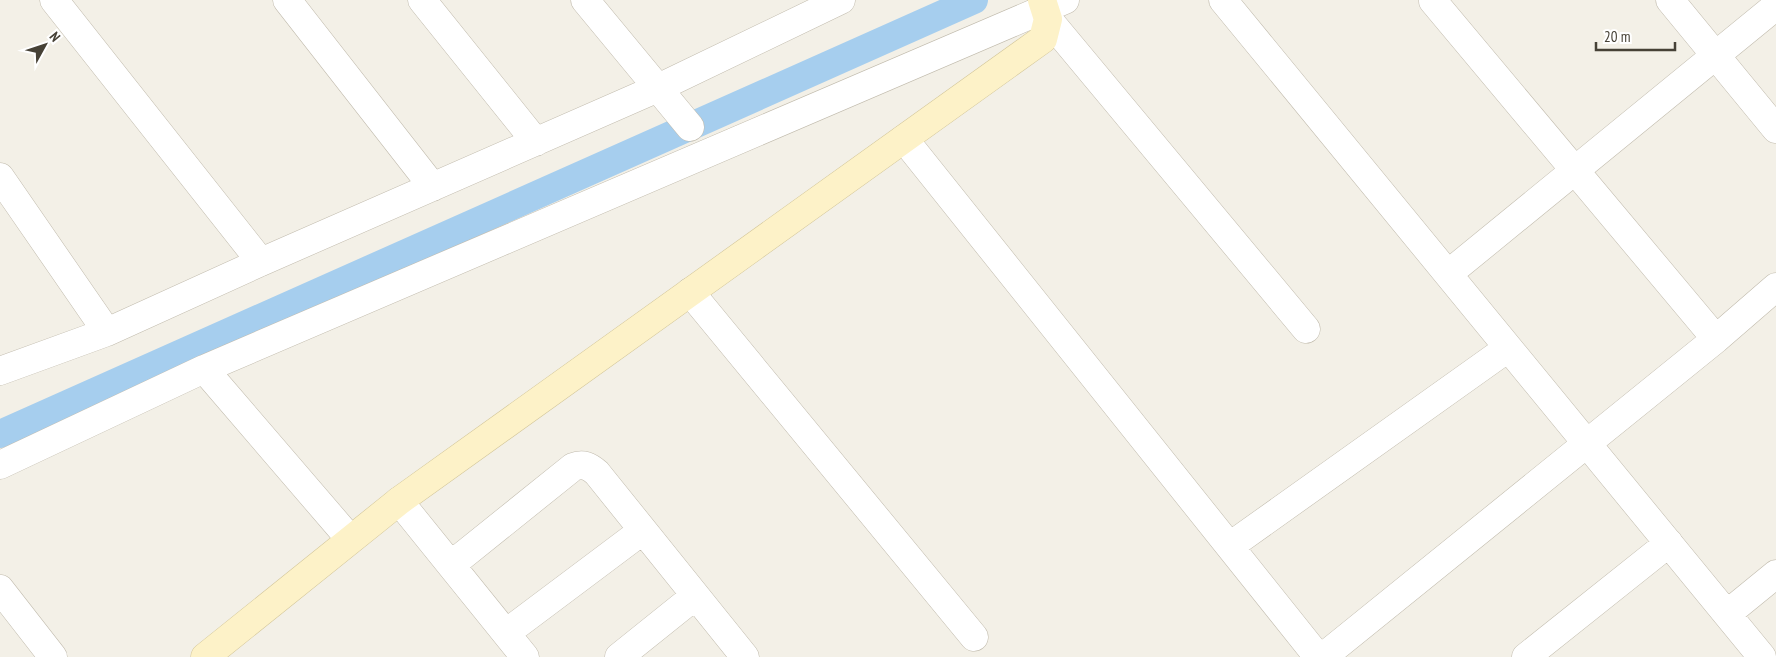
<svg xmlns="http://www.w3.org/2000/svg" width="1776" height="657" viewBox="0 0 1776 657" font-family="'PT Sans Narrow',sans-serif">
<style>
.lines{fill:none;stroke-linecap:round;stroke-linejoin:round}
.canal{stroke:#a6ceee;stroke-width:28}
.street-casing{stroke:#c1bbad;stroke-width:29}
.secondary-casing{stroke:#d2c598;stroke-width:29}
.street{stroke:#fff;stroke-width:28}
.secondary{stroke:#fdf2c8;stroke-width:28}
</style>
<rect width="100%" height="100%" fill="#f3f0e7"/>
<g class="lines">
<path class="canal" d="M0 434 974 0"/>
<defs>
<path id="street" d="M54 0 261 262
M287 0 433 187
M422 0 536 142
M585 0 690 127
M1223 0 1762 657
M1670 0 1776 129
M1433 1 1716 339
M1048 19 1306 329
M904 139 1318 657
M0 177 107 332
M1448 274 1776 6
M690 292 974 637
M204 369 350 539
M0 371 107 332 261 262 658 88 841 0
M0 465 204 369 1065 0
M399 501 525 657
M1230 546 1508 348
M451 565 573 467C583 463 589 466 597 473L745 657
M0 589 53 657
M1727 614 1776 574
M506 633 642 531
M619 657 695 596
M1323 657 1716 339 1776 287
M1526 657 1669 543"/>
<path id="secondary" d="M205 657 399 501 1043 39 1048 19 1042 0"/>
</defs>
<use href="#street" class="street-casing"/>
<use href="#secondary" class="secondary-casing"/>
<use href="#street" class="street"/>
<use href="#secondary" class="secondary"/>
</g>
<g transform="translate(45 45) rotate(50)" stroke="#ffffff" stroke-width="4" paint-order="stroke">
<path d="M0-4L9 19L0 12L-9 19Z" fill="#464136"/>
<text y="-8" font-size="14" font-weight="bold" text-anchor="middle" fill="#464136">N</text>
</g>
<path d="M1596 42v8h79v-8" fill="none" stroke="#464136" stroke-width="2.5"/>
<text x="1604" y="42" font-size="15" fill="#464136" stroke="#ffffff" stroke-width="4" paint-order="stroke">20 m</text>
</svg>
